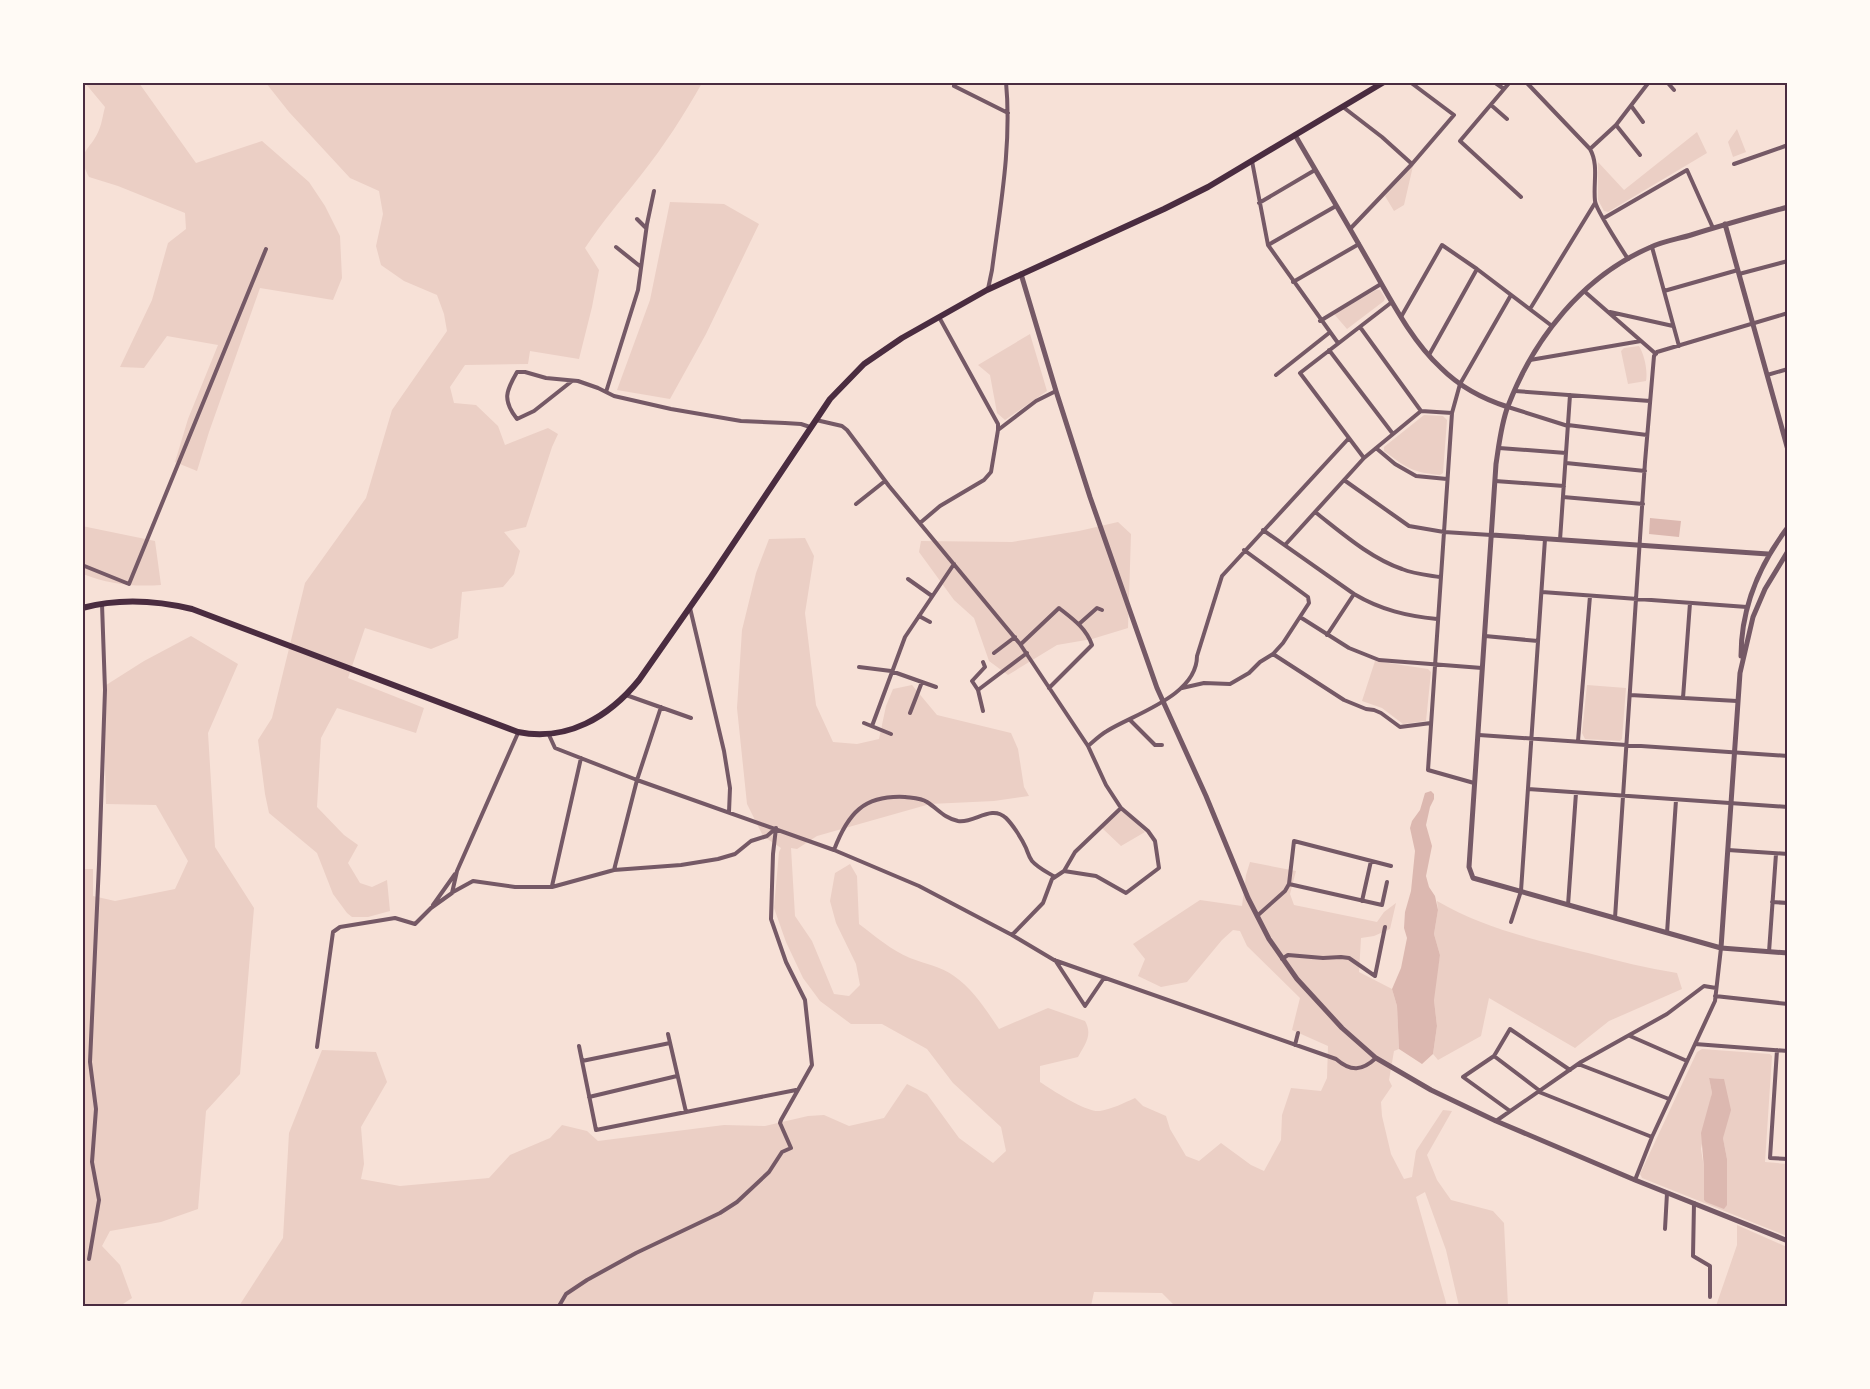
<svg xmlns="http://www.w3.org/2000/svg" width="1870" height="1389" viewBox="0 0 1870 1389" font-family="'Fira Sans',sans-serif">
<style>
.green{fill:#ebcfc5;fill-rule:evenodd}
.water{fill:#dcb8b0}
.lines{fill:none;stroke-linecap:round;stroke-linejoin:round}
.minor{stroke:#755966;stroke-width:4}
.tertiary{stroke:#755966;stroke-width:5}
.primary{stroke:#4a2c40;stroke-width:6}
.neatline{fill:none;stroke:#4a2c40;stroke-width:2}
</style>
<rect width="100%" height="100%" fill="#f7e1d7"/>
<path class="green" d="M85 83H139L196 163 262 141 309 182 325 206 340 236 342 278 333 300 260 288 209 432 197 471 175 462 188 419 218 345 167 336 144 368 120 367 152 300 168 243 186 229 185 213 118 186 89 177C75 150 90 152 99 130 102 123 103 114 105 107Z
M266 83H702C684 115 664 146 641 175 622 199 602 222 585 248L599 270 592 307 579 359 530 351 528 364 465 365 450 387 454 403 476 405 498 426 505 445 548 428 558 434 552 447 526 527 504 532 520 551 514 574 503 587 462 592 458 638 431 649 365 628 348 678 424 708 416 733 337 708 321 738 317 807 344 835 358 845 348 863 360 883 372 887 387 880 390 911 368 917H352L347 913 333 894 317 853 269 813 265 794 258 740 272 718 305 583 366 498 392 410 447 331 444 314 437 295 404 281 381 265 376 246 383 214 379 191 350 178 289 112Z
M1737 129 1746 152 1733 157 1728 142Z
M1697 132 1707 153 1608 212 1604 211 1598 200V162L1624 190Z
M1413 166 1404 205 1394 211 1385 196Z
M670 202 724 204 759 224 706 334 670 399 617 390 650 300Z
M1376 290H1380L1385 298 1384 301 1347 329 1334 314Z
M1030 334 1047 391 1005 420 997 413 990 375 978 365Z
M1639 346C1644 354 1648 370 1646 381L1628 384 1621 351 1624 348Z
M1424 415 1443 416 1447 420 1443 473 1440 475C1411 472 1407 468 1384 451V447Z
M1118 522 1131 534 1128 628 1092 639 1057 645 1008 675 989 661 974 618 954 600 919 552 921 541 1012 542 1079 531Z
M82 526 155 541 161 585C133 587 108 584 83 574Z
M805 538 814 556 805 613 816 705 833 742 857 744 879 739 886 706 893 689 912 685 937 715 1011 733 1018 749 1024 787 1029 796 994 801 930 804 817 836 797 849 791 848 795 916 812 941 834 994 849 996 860 985 856 964 836 923 830 901 835 873 850 864 857 876 859 924C875 936 891 950 910 958 925 964 940 966 954 976 973 989 986 1010 999 1029L1048 1008 1085 1021C1093 1035 1085 1044 1078 1057L1040 1066V1082C1052 1090 1087 1113 1100 1111 1112 1109 1124 1103 1135 1098L1143 1106 1166 1116 1170 1129 1186 1156 1199 1161 1221 1143 1251 1165 1264 1171 1281 1140 1282 1115 1291 1088 1321 1091 1327 1078 1328 1046 1292 1030 1300 998 1247 946 1240 931 1233 930 1222 940 1187 982 1161 987 1138 976 1145 959 1133 944 1200 900 1242 906 1246 875 1250 862 1296 871 1290 894 1294 905 1377 922 1384 912 1396 903 1390 929 1374 936 1361 938 1359 972 1392 989 1397 1006 1399 1049 1394 1051 1389 1080 1392 1086 1381 1102 1382 1116 1391 1154 1404 1179 1412 1177 1416 1151 1443 1110 1452 1111 1427 1155 1437 1180 1451 1200 1493 1211 1504 1223 1508 1306H1459L1446 1250 1425 1192 1416 1197 1447 1306H1175L1162 1293 1094 1292 1091 1306H239L283 1238 289 1133 322 1050 376 1052 387 1082 361 1127 364 1164 361 1179 400 1186 489 1178 510 1155 550 1138 562 1125 587 1131 598 1141 724 1125 765 1126 808 1116 824 1115 849 1126 884 1118 907 1084 927 1094 959 1138 993 1163 1006 1151 1001 1127 953 1083 927 1049 882 1024H851L820 1001 803 978 786 942 774 908 779 852 781 848 763 836 747 804 737 708 742 630 756 573 769 539Z
M191 636 238 664 208 733 215 847 254 908 240 1074 206 1111 198 1209 161 1222 110 1231 102 1246 120 1265 132 1298 120 1306H83L82 869H93V896L115 901 175 889 188 861 156 805 106 804 103 687 144 661Z
M1375 661 1428 669 1431 672 1426 721 1403 724 1382 708 1362 701Z
M1587 685 1626 688 1622 739 1620 741 1585 739 1582 733Z
M1122 810 1145 832 1121 846 1102 828Z
M1437 901C1483 928 1536 940 1588 953 1617 961 1647 968 1677 973L1682 989 1609 1021 1575 1048 1489 998 1481 1036 1438 1060 1433 1054 1437 1026 1434 1000V988L1440 955 1434 934 1438 910Z
M1702 1049 1770 1054 1772 1056 1765 1162 1787 1164V1236L1642 1178 1640 1174 1697 1052ZM1709 1078 1724 1079 1723 1138 1727 1159 1704 1200V1168L1701 1149 1712 1093Z
M1737 1225 1787 1247V1306H1716L1737 1245Z"/>
<path class="water" d="M1650 518 1681 521 1679 537 1649 534Z
M1431 791 1434 794V799L1430 807 1426 825 1432 846 1426 876 1429 887 1435 896 1438 910 1434 934 1440 955 1434 1000 1437 1026 1433 1054 1422 1064 1399 1049 1397 1006 1392 989 1401 968 1407 938 1404 928 1405 912 1411 891 1415 851 1410 828 1412 821 1420 810 1425 793Z
M1709 1078 1724 1079 1731 1110 1723 1138 1727 1159V1205L1724 1209 1706 1202 1704 1200V1168L1701 1133 1712 1093Z"/>
<g class="lines">
<path class="minor" d="M1494 82 1504 89
M1510 82 1460 141 1521 197
M1526 82 1590 149C1599 165 1593 183 1595 201 1596 210 1621 248 1628 259
M1667 82 1674 90
M954 86 1008 113
M1491 105 1507 119
M1343 107 1382 137 1412 164
M1632 107 1643 122
M1616 125 1640 155
M1590 149 1616 125 1649 82
M1252 161 1268 245 1338 343
M1734 164 1788 145
M1259 203 1315 170
M1604 218 1687 170 1713 228
M637 219 645 227
M1350 229 1412 164 1454 115 1410 82
M1268 245 1336 206
M616 247 641 267
M1652 247 1679 346
M1739 274 1788 261
M1293 282 1359 244
M988 289 992 270C1000 208 1012 145 1006 82
M1584 291 1656 354
M1664 291 1738 270
M1530 309 1595 203
M1610 312 1673 326
M939 317 998 424V430
M1401 317 1442 245 1477 269 1552 326
M1320 321 1381 284
M1360 327 1421 411
M1329 350 1393 434
M1429 355 1477 269
M1530 360 1641 341
M1276 375 1329 333
M1767 375 1788 369
M572 381 534 411 517 419C502 400 506 391 517 372H525L546 378 578 381 598 388 614 396 671 409 741 421 785 423 801 424 810 427
M1515 391 1650 401
M606 392 638 290 647 224 654 191
M1508 407 1568 426
M816 420 842 426 847 430 889 486 1020 644 1088 746 1106 785 1121 808 1148 831 1155 841 1159 868 1126 893 1096 876 1064 871
M1568 425 1647 435
M1376 448 1395 464 1416 476 1447 479
M1499 448 1566 453
M1364 458 1300 373 1392 302
M1566 463 1645 471
M1344 480 1409 526 1444 532 1491 535
M1495 481 1564 486
M1563 497 1643 504
M856 504 885 481
M1315 512C1342 533 1370 558 1402 569 1414 574 1427 575 1440 577
M920 523 940 506 984 480 991 472 998 430 1036 401 1056 391
M1263 530 1354 594C1381 610 1407 616 1437 619
M1560 540 1570 395
M1285 545 1364 458 1421 411 1452 413
M82 565 129 584 266 249
M908 579 932 596
M1542 592 1747 607
M690 608 724 751 730 788 729 812
M919 616 930 622
M1300 617 1349 648 1379 660 1482 668
M1079 624 1097 608 1102 610
M1327 635 1354 594
M1485 636 1538 641
M1021 644 1059 608C1073 619 1086 628 1092 645L1049 688
M994 653 1015 637
M1273 654 1344 700 1366 709 1374 710 1381 713 1400 727 1431 723
M859 667 891 671 936 687
M1182 688 1204 683 1230 684 1249 673 1260 662 1273 654 1283 643 1309 603 1308 597 1244 550
M978 690 1027 653
M626 695 691 718
M1630 695 1737 701
M1683 698 1690 603
M983 711 978 690 972 681 985 667 983 662
M910 713 922 682
M1130 720 1155 745H1162
M864 723 891 734
M872 726 905 637 954 564
M549 735 555 748 637 780 834 850 919 886 1012 935 1054 960 1336 1059C1351 1072 1362 1071 1376 1058
M1479 735 1788 756
M1578 741 1590 596
M1088 746C1094 741 1100 735 1107 731 1134 714 1197 696 1197 656L1222 576 1349 438
M1474 783 1428 770 1452 413 1460 384 1511 295
M1528 789 1788 807
M834 850C848 813 864 795 905 797 912 798 921 798 927 802 938 809 944 818 958 821 974 824 991 804 1006 818 1013 825 1022 839 1026 848 1028 853 1029 857 1032 861 1038 868 1047 872 1055 877
M1728 850 1788 854
M614 870 637 780 661 707
M1289 884 1382 905 1387 882
M552 886 581 758
M453 892 473 881 515 887H552L614 870 681 865 718 859 735 854 751 841 767 836 775 829
M1362 901 1371 861
M1772 902 1788 903
M433 905 455 874
M1568 905 1576 793
M1257 916 1285 891 1289 884 1294 841 1391 866
M1615 918 1645 462 1654 356 1657 352 1788 313
M1511 922 1521 891 1545 539
M1667 933 1676 800
M1012 935 1043 903 1052 879 1064 871 1075 852 1121 808
M1769 952 1776 854
M1282 959 1288 955 1323 958 1341 957 1349 958 1375 976 1385 927
M1055 960 1085 1006 1104 978
M1715 996 1788 1004
M668 1034 686 1112
M1630 1036 1687 1061
M1695 1044 1788 1051
M1295 1045 1298 1033
M579 1046 596 1130 796 1090
M317 1047 333 932 340 927 395 918 415 924 431 908 452 893 457 871 518 733
M1777 1050 1770 1158 1788 1159
M1494 1056 1540 1091
M582 1061 670 1043
M1578 1064 1669 1099
M1539 1092 1652 1137
M589 1097 677 1076
M1510 1111 1463 1077 1494 1056 1510 1029 1570 1070
M1496 1121 1581 1062 1667 1014 1704 986 1716 988
M1635 1180 1652 1137 1715 1001 1721 948
M1694 1203 1693 1256 1710 1266V1297
M1665 1229 1667 1193
M89 1259 99 1200 92 1162 96 1109 90 1062 99 864 105 690 102 604
M559 1306 566 1294 587 1280 636 1253 720 1213 737 1202 769 1172 782 1152 791 1148 780 1123 781 1120 812 1065 805 1000 786 962 771 919 773 854 776 828"/>
<path class="tertiary" d="M1295 135C1320 178 1345 220 1369 262 1390 298 1410 339 1441 368 1460 387 1483 399 1508 407
M1788 207C1755 216 1723 225 1691 235 1678 239 1664 241 1651 247 1583 276 1534 338 1508 406 1501 424 1499 445 1496 464L1469 867 1473 878 1721 948 1788 953
M1725 224 1788 450
M1021 274 1056 391 1090 497 1157 688 1206 796 1248 898 1269 939 1297 979 1342 1028 1376 1058 1431 1090 1496 1121 1635 1180 1788 1241
M1492 535 1768 554
M1741 656C1741 608 1759 565 1788 527
M1721 948 1740 673 1753 617 1765 589 1788 551"/>
<path class="primary" d="M82 608C119 598 155 600 192 609L518 732C567 742 609 717 639 680L711 577 830 399 864 364 902 338 987 290 1164 209 1208 187 1384 82"/>
</g>
<rect width="1870" height="1389" fill="none" stroke="#fffaf5" stroke-width="168"/>
<rect x="84" y="84" width="1702" height="1221" class="neatline"/>
</svg>
